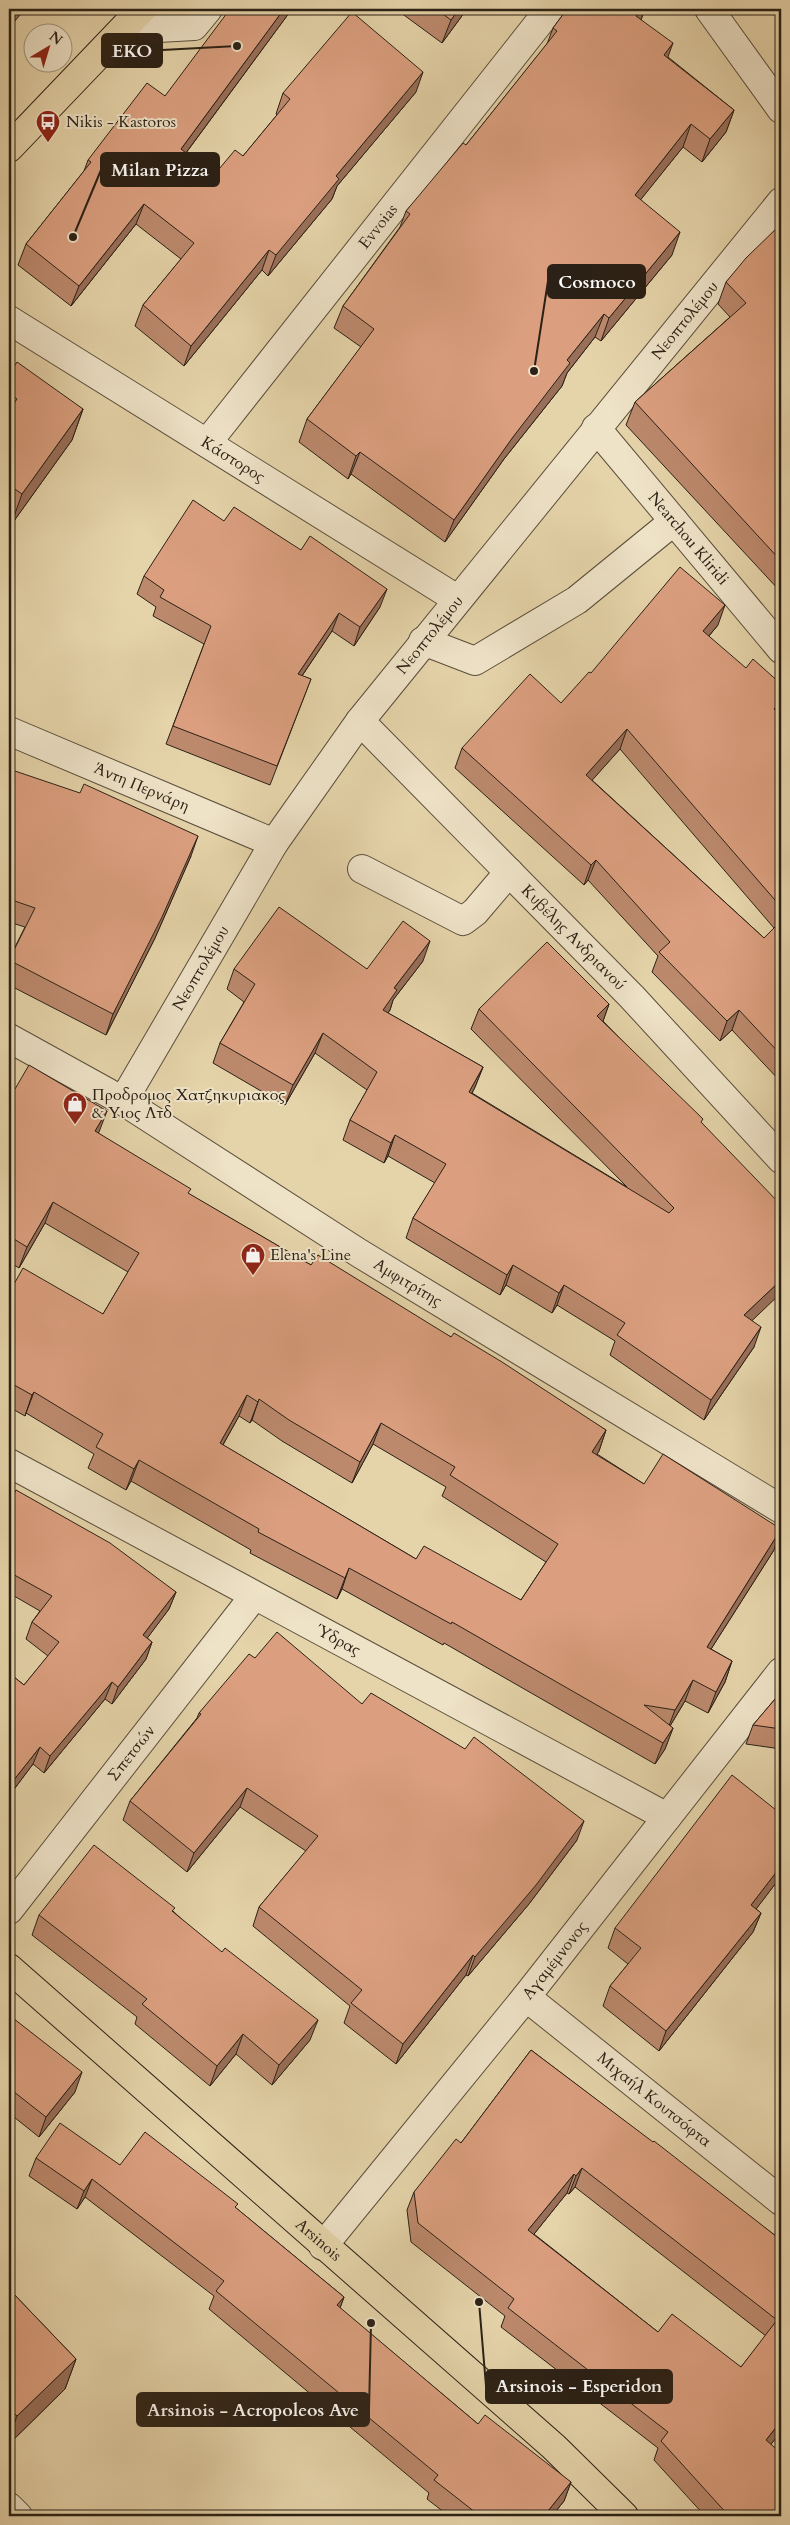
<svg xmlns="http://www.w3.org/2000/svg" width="790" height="2525" viewBox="0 0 790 2525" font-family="Cardo,serif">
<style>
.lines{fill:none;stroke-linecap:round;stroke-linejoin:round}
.minor-casing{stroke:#5a4e3b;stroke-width:30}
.major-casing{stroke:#2b2116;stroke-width:30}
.minor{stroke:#eee2c7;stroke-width:28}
.major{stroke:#e5d3a9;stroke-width:28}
.wall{fill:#bc896d;stroke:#2b2116;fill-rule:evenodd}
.shaded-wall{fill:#996f59;stroke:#2b2116}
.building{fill:#db9f7f;stroke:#2b2116;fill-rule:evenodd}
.labels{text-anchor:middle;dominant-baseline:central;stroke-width:4;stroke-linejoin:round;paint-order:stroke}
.poi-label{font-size:16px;fill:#2b2116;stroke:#eee2c7;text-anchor:start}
.street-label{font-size:16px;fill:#2b2116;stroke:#eee2c7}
.leader{fill:none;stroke:#2b2116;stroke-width:2}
.callout-dot{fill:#2b2116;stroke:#eee2c7;stroke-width:2}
.callout{fill:#2b2116;stroke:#2b2116;stroke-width:2}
.callout-label{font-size:18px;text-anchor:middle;font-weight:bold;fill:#fff}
</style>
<rect width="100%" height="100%" fill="#e5d3a9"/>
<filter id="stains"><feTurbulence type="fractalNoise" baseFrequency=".004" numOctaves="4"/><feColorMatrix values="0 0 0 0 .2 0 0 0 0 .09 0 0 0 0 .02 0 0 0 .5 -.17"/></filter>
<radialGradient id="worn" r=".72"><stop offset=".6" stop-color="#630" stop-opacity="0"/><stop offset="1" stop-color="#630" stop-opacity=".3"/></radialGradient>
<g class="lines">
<defs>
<g id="minor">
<path d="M709 9 781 109"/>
<path d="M123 30 194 26 208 9"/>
<path id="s1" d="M9 320 457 599"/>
<path id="s2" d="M596 428 781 649"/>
<path id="s3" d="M207 443 550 9"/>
<path d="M423 641 475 661 577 600 674 521"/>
<path id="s4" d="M360 721 632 997 781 1159"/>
<path id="s5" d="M9 731 274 843"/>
<path d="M362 869 463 921 475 912 509 872"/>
<path id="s6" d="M9 1038 123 1101 359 1253 781 1509"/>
<path id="s7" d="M123 1101 274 843 360 721 781 202"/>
<path id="s8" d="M9 1463 667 1817"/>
<path id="s9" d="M9 1910 254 1596"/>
<path id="s10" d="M526 1997 781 2201"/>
<path id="s11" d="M323 2246 526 1997 781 1672"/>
<path d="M9 2507 18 2516"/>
</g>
<g id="major">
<path d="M9 148 142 9"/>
<path id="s12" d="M9 1968 554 2447 624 2516"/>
</g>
</defs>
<use href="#minor" class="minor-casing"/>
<use href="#major" class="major-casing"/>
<use href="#minor" class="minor"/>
<use href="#major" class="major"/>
</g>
<path class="wall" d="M292 9 186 153 214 175 243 156 277 115 276 114 283 93 416 92 337 186 332 199 268 276 262 270 184 366 135 326 143 305 181 259 136 224 71 306 18 265 26 244 84 171 88 160 165 96Z
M398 9H467L442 43 397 10Z
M567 9H645L641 20 668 57 734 110 726 132 702 162 683 147 640 200 672 255 601 341 595 337 567 373 562 386 504 459 445 542 351 474 348 479 299 442 307 419 361 347 334 328 343 306 400 227 406 211 466 145 547 44 553 28Z
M781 224V600L777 596 779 590 626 425 635 402 730 317 718 304 726 282Z
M9 374 83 409 72 440 11 525 9 523Z
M224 521 380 607 354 646 332 631 302 676 311 679 270 785 166 744 204 644 153 616 156 607 137 594 144 576Z
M718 625 709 636 781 717V1082L732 1030 720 1041 652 972 658 956 588 880 584 885 455 768 462 748 561 703 591 673ZM620 749 774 928 764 938 592 780Z
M9 769 191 856 155 938 106 1035 9 985V959L25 927 9 922Z
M423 961 393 1000 390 1010 388 1013 483 1067 475 1087 472 1093 627 1187 471 1029 479 1009 609 1004 603 1021 702 1123 752 1321 754 1347 704 1420 610 1355 615 1341 557 1305 552 1313 506 1285 500 1295 406 1238 413 1218 435 1183 388 1156 384 1163 343 1140 350 1120 367 1090 315 1053 285 1105 213 1063 220 1043 244 1002 227 989 234 969H367Z
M9 1085 98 1133 189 1194 311 1265 451 1337 606 1430 599 1451 597 1454 644 1484 774 1550 711 1649 732 1661 725 1682 708 1713 685 1701 670 1726 673 1728 665 1749 655 1764 444 1643 443 1645 342 1589 337 1599 250 1553 251 1550 131 1481 126 1490 88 1468 94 1454 26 1413 25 1416 9 1407V1293L103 1314 128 1272 45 1223 19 1268 9 1262ZM239 1416 250 1423 252 1420 282 1441 352 1483 373 1444 446 1487 442 1496 546 1562 521 1600 416 1559 223 1445Z
M9 1498 176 1592 169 1609 147 1638 152 1642 146 1659 112 1704 105 1699 44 1773 33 1764 9 1796V1673L24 1685 48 1656 26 1639 32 1622 40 1611 9 1593Z
M255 1658 362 1704 577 1840 529 1904 468 1976 466 1975 396 2064 344 2023 350 2006 253 1926 259 1907 306 1851 240 1807 187 1872 123 1820 130 1801 197 1718 199 1713Z
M781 1692V1749L746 1744 753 1725Z
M781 1814V1880L779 1879 756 1909 761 1913 753 1932 659 2051 603 2006 610 1986 628 1964 608 1948 615 1928Z
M173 1911 310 2040 272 2085 236 2054 210 2086 135 2024 137 2017 32 1935 39 1915Z
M9 2015 75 2092 39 2137 9 2113Z
M531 2050 781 2240V2432L771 2444 781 2516H705L654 2460 658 2448 501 2327 505 2316 411 2242 407 2210 414 2192 461 2143ZM575 2187 766 2336 741 2367 658 2332 534 2234 567 2193 569 2194Z
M36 2158 120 2165 236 2208 344 2297 340 2308 478 2424 571 2482 564 2501 552 2516H449L427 2499 429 2493 209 2309 214 2296 85 2197 77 2209 29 2176Z
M9 2289 76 2359 65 2389 9 2444Z"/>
<path class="shaded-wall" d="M13 9H25L9 28V14Z
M284 9H292L174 169 181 149Z
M459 9H467L442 43 451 20Z
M641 9H645L640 22 636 16Z
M673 43 665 65 664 55Z
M423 72 416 92 337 186 332 199 268 276 276 255 336 176Z
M734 110 726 132 702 162 710 139Z
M691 124 683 147 626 218 635 195Z
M144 204 136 224 71 306 79 286Z
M680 232 672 255 601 341 609 318Z
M269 250 262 270 184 366 191 346Z
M604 314 595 337 567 373 562 386 504 459 445 542 454 520 567 360Z
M83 409 72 440 11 525 22 494Z
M360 452 351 474 348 479 356 456Z
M387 589 380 607 354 646 360 627Z
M725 605 718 625 696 651 703 631Z
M339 613 332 631 291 692 298 674Z
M781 701V712L767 729 774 709Z
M627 729 620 749 579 795 586 775Z
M198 836 191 856 155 938 106 1035 113 1014Z
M596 860 588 880 584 885 591 865Z
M430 941 423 961 393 1000 390 1010 375 1030 383 1010 394 988Z
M609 1004 602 1024 597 1016Z
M739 1010 732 1030 720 1041 727 1021Z
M323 1033 315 1053 285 1105 293 1085Z
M483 1067 475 1087 462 1112 469 1092Z
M107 1111 99 1132 87 1152 95 1131Z
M395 1135 388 1156 384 1163 391 1143Z
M53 1202 45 1223 19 1268 27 1247Z
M513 1265 506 1285 500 1295 507 1275Z
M781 1280V1293L737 1335 744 1315Z
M564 1285 557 1305 552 1313 559 1293Z
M761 1327 754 1347 704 1420 711 1400Z
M34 1392 26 1413 25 1416 32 1395Z
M247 1395 239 1416 212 1464 220 1443Z
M259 1399 252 1420 250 1423 258 1402Z
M381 1423 373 1444 352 1483 360 1462Z
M606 1430 599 1451 585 1473 592 1452Z
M139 1460 131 1481 126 1490 134 1469Z
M781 1529 774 1550 699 1668 707 1647Z
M349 1568 342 1589 337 1599 345 1578Z
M176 1592 169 1609 137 1652 143 1635Z
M152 1642 146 1659 112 1704 118 1687Z
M732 1661 725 1682 708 1713 716 1692Z
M693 1680 685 1701 667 1731 675 1710Z
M112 1682 105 1699 44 1773 50 1756Z
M673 1728 665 1749 655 1764 663 1743Z
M40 1747 33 1764 9 1796V1786Z
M247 1788 240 1807 187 1872 194 1853Z
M584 1821 577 1840 529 1904 468 1976 475 1957Z
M781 1866V1874L779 1879 744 1925 751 1905Z
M761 1913 753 1932 659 2051 666 2031Z
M473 1955 466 1975 396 2064 403 2044Z
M318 2020 310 2040 272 2085 279 2065Z
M243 2034 236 2054 210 2086 217 2066Z
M82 2072 75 2092 39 2137 46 2117Z
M582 2168 575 2187 569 2194 576 2176Z
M574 2174 567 2193 522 2249 528 2230Z
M92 2179 85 2197 77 2209 84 2191Z
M344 2297 337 2316V2305Z
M76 2359 65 2389 9 2444V2438L17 2416Z
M781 2421V2432L759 2459 766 2440Z
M571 2482 564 2501 552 2516H544Z"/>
<path class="building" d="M9 9H13L9 14Z
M230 9H284L181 149 214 175 235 150 243 156 290 99 283 93 352 12 423 72 336 176 339 179 276 255 269 250 191 346 143 305 194 243 144 204 79 286 26 244 91 162 88 160 147 83 165 96Z
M436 9H459L451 20Z
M567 9H641L636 16 673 43 664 55 734 110 710 139 691 124 635 195 680 232 609 318 604 314 567 360 570 363 513 437 454 520 360 452 356 456 307 419 374 329 343 306 410 214 406 211 463 143 466 145 557 31 553 28Z
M781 224V561L635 402 746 303 726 282 746 258Z
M17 362 83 409 22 494 9 485V411L17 399 9 393V374Z
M193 500 224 521 234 507 301 550 310 536 387 589 360 627 339 613 298 674 311 679 277 766 173 726 211 626 160 597 164 590 144 576Z
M680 567 725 605 703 631 746 668 753 659 781 684V701L774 709 781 717V907L627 729 586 775 764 938 781 921V1055L739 1010 727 1021 659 952 670 942 596 860 591 865 462 748 530 674 561 703 589 672 591 673Z
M9 769 80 793 84 784 198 836 162 917 113 1014 9 960 35 908 9 899Z
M279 907 367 969 403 921 430 941 394 988 397 990 383 1010 483 1067 469 1092 669 1213 674 1208 479 1009 547 942 609 1004 597 1016 703 1119 701 1122 781 1205V1280L744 1315 761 1327 711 1400 617 1335 625 1323 564 1285 559 1293 513 1265 507 1275 413 1218 446 1164 395 1135 391 1143 350 1120 377 1072 323 1033 293 1085 220 1043 255 984 234 969Z
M29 1065 107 1111 95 1131 191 1189 188 1193 311 1265 318 1255 451 1337 454 1333 502 1362 606 1430 592 1452 644 1484 663 1454 781 1529 707 1647 732 1661 716 1692 693 1680 675 1710 644 1705 673 1728 663 1743 452 1622 451 1624 349 1568 345 1578 258 1532 259 1529 139 1460 134 1469 96 1447 103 1434 34 1392 32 1395 9 1382V1293L23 1268 103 1314 139 1253 53 1202 27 1247 9 1236V1085L15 1089ZM247 1395 258 1402 259 1399 289 1420 360 1462 381 1423 455 1467 450 1475 558 1544 521 1600 424 1546 416 1559 220 1443Z
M16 1490 110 1543 176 1592 143 1635 152 1642 118 1687 112 1682 50 1756 40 1747 9 1786V1714L12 1708 9 1706V1673L24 1685 59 1642 32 1622 52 1596 9 1572V1498L11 1500Z
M277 1632 362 1704 371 1693 465 1749 474 1737 584 1821 536 1885 475 1957 473 1955 403 2044 351 2003 362 1990 259 1907 318 1836 247 1788 194 1853 130 1801 201 1714 199 1713 249 1654 255 1658Z
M781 1692V1729L753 1725Z
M732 1775 781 1814V1866L751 1905 761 1913 666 2031 610 1986 641 1948 615 1928Z
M94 1845 175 1908 172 1911 222 1952 225 1948 318 2020 279 2065 243 2034 217 2066 142 2004 147 1999 39 1915Z
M9 2015 82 2072 46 2117 9 2088Z
M531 2050 653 2142 654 2141 781 2240V2421L766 2440 781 2453V2516H729L661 2441 668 2432 508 2308 514 2299 418 2223 414 2192 456 2139 461 2143ZM582 2168 777 2320 741 2367 672 2314 658 2332 528 2230 574 2174 576 2176Z
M60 2123 120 2165 145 2132 238 2204 235 2207 344 2297 337 2305 478 2424 485 2415 571 2482 544 2516H480L434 2480 438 2475 216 2291 224 2281 92 2179 84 2191 36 2158Z
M9 2289 76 2359 17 2416 9 2408Z"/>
<defs>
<symbol id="bus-pin" viewBox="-11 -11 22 30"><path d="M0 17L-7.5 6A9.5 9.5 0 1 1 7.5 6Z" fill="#8f2418" stroke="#eee2c7"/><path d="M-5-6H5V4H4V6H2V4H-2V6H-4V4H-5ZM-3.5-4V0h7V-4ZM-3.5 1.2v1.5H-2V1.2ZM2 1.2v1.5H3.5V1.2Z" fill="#fff"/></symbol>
<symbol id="shop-pin" viewBox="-11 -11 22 30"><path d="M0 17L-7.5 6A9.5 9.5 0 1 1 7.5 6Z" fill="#8f2418" stroke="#eee2c7"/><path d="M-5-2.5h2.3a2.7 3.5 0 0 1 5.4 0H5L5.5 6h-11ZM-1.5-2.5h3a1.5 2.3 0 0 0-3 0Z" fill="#fff"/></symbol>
</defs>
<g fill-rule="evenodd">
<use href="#bus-pin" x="34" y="108" width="28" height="38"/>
<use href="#shop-pin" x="61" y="1090" width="28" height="38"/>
<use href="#shop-pin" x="239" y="1241" width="28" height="38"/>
</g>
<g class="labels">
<g class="poi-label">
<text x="66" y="122">Nikis - Kastoros</text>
<text x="92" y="1095">Προδρομος Χατζηκυριακος<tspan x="92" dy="18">&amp; Υιος Λτδ</tspan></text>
<text x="270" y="1255">Elena's Line</text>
</g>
<g class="street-label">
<text stroke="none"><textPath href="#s3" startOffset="276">Evvoias</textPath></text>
<text stroke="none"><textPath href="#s7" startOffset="964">Νεοπτολέμου</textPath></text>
<text stroke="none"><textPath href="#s1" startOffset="264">Κάστορος</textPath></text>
<text stroke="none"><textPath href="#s2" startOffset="144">Nearchou Kliridi</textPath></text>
<text stroke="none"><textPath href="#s7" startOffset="559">Νεοπτολέμου</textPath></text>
<text stroke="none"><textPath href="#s5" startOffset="144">Άντη Περνάρη</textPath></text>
<text stroke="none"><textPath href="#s4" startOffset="304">Κυβέλης Ανδριανού</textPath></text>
<text stroke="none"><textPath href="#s7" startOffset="154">Νεοπτολέμου</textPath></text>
<text stroke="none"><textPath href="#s6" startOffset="468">Αμφιτρίτης</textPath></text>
<text stroke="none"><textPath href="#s8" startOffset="374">Ύδρας</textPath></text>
<text stroke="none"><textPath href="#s9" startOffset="199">Σπετσών</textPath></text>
<text stroke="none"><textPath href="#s11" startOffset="368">Αγαμέμνονος</textPath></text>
<text stroke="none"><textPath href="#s10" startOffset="164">Μιχαήλ Κουτσόφτα</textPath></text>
<text stroke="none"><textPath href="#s12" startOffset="412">Arsinois</textPath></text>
</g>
</g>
<path class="leader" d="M237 46L162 50M73 237L101 170M534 371L548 281M479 2302L486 2386M371 2323L369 2410"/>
<g class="callout-dot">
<circle cx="237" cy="46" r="5"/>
<circle cx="73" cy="237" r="5"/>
<circle cx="534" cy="371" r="5"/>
<circle cx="479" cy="2302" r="5"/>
<circle cx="371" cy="2323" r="5"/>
</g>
<g class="callout">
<rect x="102" y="34" width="60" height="33" rx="5"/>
<rect x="101" y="153" width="118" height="33" rx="5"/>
<rect x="548" y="265" width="97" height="33" rx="5"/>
<rect x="486" y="2370" width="186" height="33" rx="5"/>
<rect x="137" y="2393" width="232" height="33" rx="5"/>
</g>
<g class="callout-label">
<text x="132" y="57">EKO</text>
<text x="160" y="176">Milan Pizza</text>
<text x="597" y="288">Cosmoco</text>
<text x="579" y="2392">Arsinois - Esperidon</text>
<text x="253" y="2416">Arsinois - Acropoleos Ave</text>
</g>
<rect width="790" height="2525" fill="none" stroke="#e5d3a9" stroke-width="30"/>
<rect x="10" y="10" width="770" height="2505" fill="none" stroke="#2b2116" stroke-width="2.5"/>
<rect x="15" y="15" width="760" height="2495" fill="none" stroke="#2b2116"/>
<g transform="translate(48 48) rotate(38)"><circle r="24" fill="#eee2c7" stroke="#a09580"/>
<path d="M0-4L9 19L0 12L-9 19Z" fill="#8f2418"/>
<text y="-8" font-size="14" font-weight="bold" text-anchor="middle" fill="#2b2116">N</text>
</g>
<rect width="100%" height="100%" filter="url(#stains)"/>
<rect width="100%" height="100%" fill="url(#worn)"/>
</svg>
